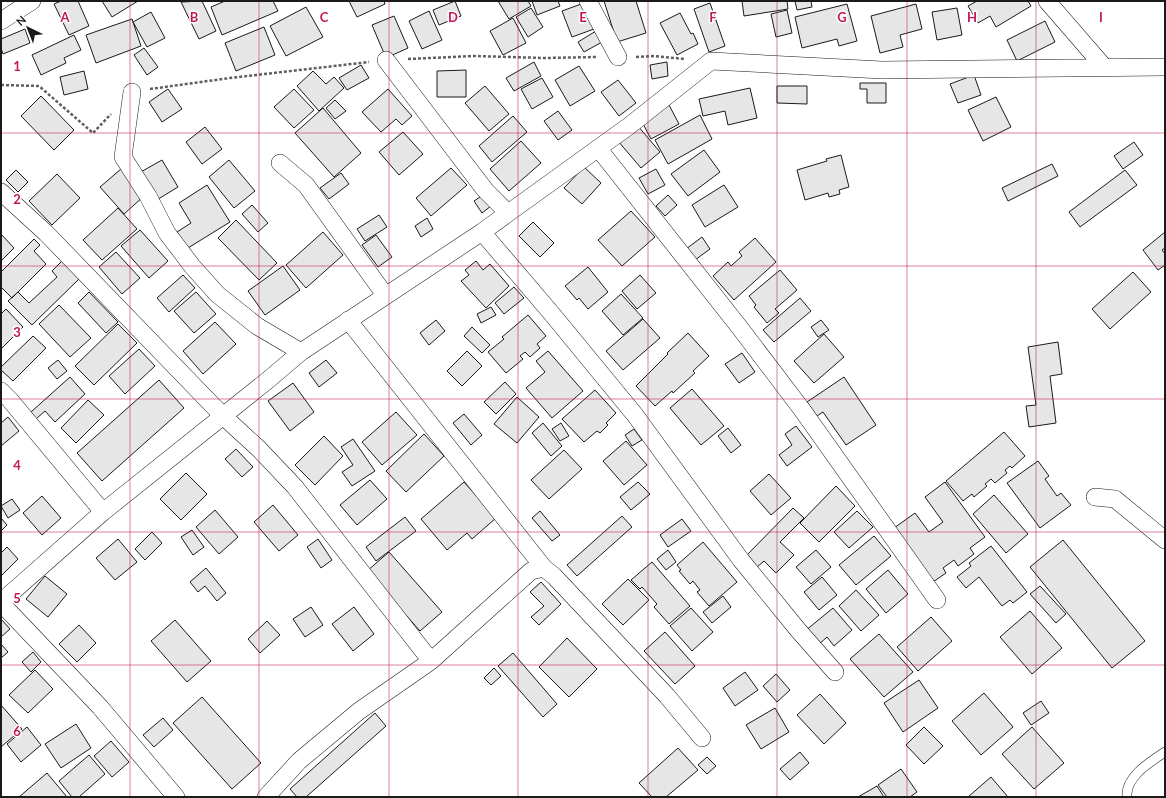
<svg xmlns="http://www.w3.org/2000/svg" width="1166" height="798" viewBox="0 0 1166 798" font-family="Lato,sans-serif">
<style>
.building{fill:#e6e6e6;stroke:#1a1a1a}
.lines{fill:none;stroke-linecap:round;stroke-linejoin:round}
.lane-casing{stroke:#1a1a1a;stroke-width:10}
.street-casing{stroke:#1a1a1a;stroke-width:18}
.path{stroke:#5f5f5f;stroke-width:2.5;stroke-dasharray:3 2;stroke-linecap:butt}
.lane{stroke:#fff;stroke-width:9}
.street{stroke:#fff;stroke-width:17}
.grid{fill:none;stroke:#c2185b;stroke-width:1;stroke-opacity:0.55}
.grid-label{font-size:13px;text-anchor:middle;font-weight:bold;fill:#c2185b;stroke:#fff;stroke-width:3;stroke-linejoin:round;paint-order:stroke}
</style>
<rect width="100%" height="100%" fill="#fff"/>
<path class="building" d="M61 1H78L89 26 69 35 54 4Z
M102 1H138L112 17Z
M202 1 216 31 199 39 181 2Z
M225 1H273L278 11 222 35 211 7Z
M349 1H384L385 4 357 17Z
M455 1 461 16 439 25 433 10Z
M498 1H528L531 6 509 19Z
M532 1H558L560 6 537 15Z
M604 1H636L646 33 617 42Z
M742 1H787L788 9 744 16Z
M795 1H811L812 7 797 10Z
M977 1H1028L1031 6 996 27 990 16 978 23 968 6Z
M584 3 594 29 572 37 562 11Z
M710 3 725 46 709 52 694 9Z
M847 4 857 41 839 46 837 39 802 48 795 17Z
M916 4 922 29 900 35 903 47 880 53 871 16Z
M306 7 323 37 286 56 270 26Z
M531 8 543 27 528 37 516 17Z
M957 8 962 35 937 40 932 12Z
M787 10 792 33 776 37 771 14Z
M429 11 442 40 422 49 409 21Z
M151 12 165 38 147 47 133 22Z
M680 13 691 34 693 33 698 44 677 55 660 23Z
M394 16 408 48 386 58 372 25Z
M513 18 526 43 503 55 490 31Z
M132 19 141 46 96 63 86 35Z
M1045 21 1055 42 1017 61 1007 40Z
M264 27 275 55 236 71 225 43Z
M25 29 30 43 3 54 1 48V39Z
M596 31 602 42 584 52 578 42Z
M74 35 81 50 64 58 66 63 41 75 32 55Z
M144 48 158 67 147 75 134 55Z
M534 62 541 76 514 91 506 78Z
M667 62 668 76 652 79 650 65Z
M361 65 369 78 347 90 339 78Z
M579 66 595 91 570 106 555 80Z
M466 70V97H437V71Z
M84 71 88 89 64 95 60 77Z
M313 71 326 84 334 77 344 88 319 111 297 86Z
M974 75 981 95 958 103 950 84Z
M542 78 553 97 532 109 521 89Z
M618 80 636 103 619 116 601 92Z
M860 83H886V103H867V89H860Z
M485 86 509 114 489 131 465 103Z
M777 86H807V104L777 103Z
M750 88 757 118 728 125 725 111 703 116 699 99Z
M168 89 182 109 162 122 149 102Z
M294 89 314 110 294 128 274 107Z
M388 89 412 116 402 125 396 119 381 132 362 112Z
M41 96 74 130 54 150 21 116Z
M996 97 1011 127 983 141 968 110Z
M335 100 346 111 335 119 326 108Z
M669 105 679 124 651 139 641 120Z
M323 108 361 153 334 177 295 133Z
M558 111 572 130 558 140 544 121Z
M700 115 712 139 668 164 655 140Z
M513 116 527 132 492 162 479 146Z
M637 125 660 152 641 168 618 141Z
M205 127 222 149 202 164 186 142Z
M403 132 423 154 399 175 379 152Z
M521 141 541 163 509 191 490 169Z
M1134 142 1143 155 1123 169 1114 156Z
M704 150 720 172 688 196 671 174Z
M841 155 849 187 839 190 840 194 829 197 828 193 805 200 797 170 827 161 826 159Z
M162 160 178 187 155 201 139 173Z
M229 160 255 191 234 208 209 177Z
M1052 164 1058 176 1008 201 1002 188Z
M584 167 601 183 582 204 564 188Z
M451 168 467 185 431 216 416 198Z
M121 169 144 196 124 214 100 187Z
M656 169 665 185 648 194 639 178Z
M16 170 28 182 18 192 6 180Z
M1125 170 1137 185 1080 227 1069 212Z
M341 173 349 184 329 199 320 188Z
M57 174 80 198 52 225 29 201Z
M207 185 230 222 188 248 177 232 191 223 179 203Z
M724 185 738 207 705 227 692 205Z
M483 195 491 206 482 213 474 201Z
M668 195 677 205 665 216 656 206Z
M252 205 268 223 258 232 242 214Z
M118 208 137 229 102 260 83 240Z
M631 211 655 237 622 266 598 240Z
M379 215 387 227 365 241 357 229Z
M427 218 433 229 421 237 415 226Z
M236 220 277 263 259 280 218 238Z
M533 222 554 243 540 257 519 236Z
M140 230 168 261 149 278 121 246Z
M323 232 343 255 306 288 286 265Z
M1165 232V248L1162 250 1165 254V265L1158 270 1143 250Z
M1 234 14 248 1 261Z
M376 235 392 257 378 267 362 245Z
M702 237 710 249 695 260 686 249Z
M755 238 776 262 734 300 713 276 728 262 731 266 742 256 739 252Z
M34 239 40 245 34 251 46 264 12 298 1 287V272Z
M116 252 140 278 122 294 99 267Z
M62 261 79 279 32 325 8 301 18 292 29 303 57 277 52 271Z
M476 261 483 270 490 264 509 286 486 308 461 281 469 275 465 270Z
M283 266 300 290 265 315 248 291Z
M588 267 608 292 588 309 579 298 577 300 565 286Z
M780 270 797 290 775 309 779 313 767 323 754 307 756 305 749 296Z
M1133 272 1151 292 1110 329 1092 309Z
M183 275 195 288 169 312 157 298Z
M640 275 656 293 637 309 622 291Z
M514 287 524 298 504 314 495 303Z
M89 292 118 322 106 333 78 303Z
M196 292 216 314 194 333 174 311Z
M621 294 643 318 623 335 602 311Z
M800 298 811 311 774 342 763 330Z
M59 305 91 338 70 357 39 324Z
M491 307 496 315 481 323 477 314Z
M6 309 23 327 1 349V314Z
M528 315 546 336 537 344 540 348 530 357 525 352 520 356 523 359 506 373 488 352 504 339 502 337Z
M643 319 660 338 623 370 606 351Z
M436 320 445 331 429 345 420 333Z
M821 320 829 330 818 337 811 327Z
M215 322 236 344 203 374 183 351Z
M118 324 137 343 94 385 75 366Z
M472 327 490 345 482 353 464 336Z
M688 333 709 356 693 371 695 373 673 393 672 391 655 406 636 386 668 354 667 353Z
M824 334 844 357 814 383 794 361Z
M33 336 46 348 13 381 1 370V367Z
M1058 342 1062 374 1050 376 1056 423 1029 427 1026 406 1036 405 1028 347Z
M139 349 155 366 125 394 109 376Z
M467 351 482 366 462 386 447 371Z
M548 351 583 391 552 418 526 388 545 372 536 361Z
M742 353 755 372 739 383 725 364Z
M58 360 67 371 57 379 48 368Z
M326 360 337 373 319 387 309 373Z
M70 377 85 394 55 422 45 411 36 419 31 412Z
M844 377 876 425 846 445 823 412 817 416 807 402Z
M159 380 184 408 102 481 77 453Z
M505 382 516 394 496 414 484 402Z
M293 383 314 412 290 431 268 401Z
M692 389 724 426 701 445 670 408Z
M595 390 616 413 606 423 608 425 600 433 597 431 584 442 562 419Z
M517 397 539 417 517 443 494 424Z
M88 400 104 415 76 443 61 428Z
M396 412 417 435 382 465 362 442Z
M464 414 482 435 471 445 453 423Z
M8 417 19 431 1 446V423Z
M543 423 562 446 551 456 532 433Z
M561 423 569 436 560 441 552 429Z
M796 426 812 447 787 466 779 455 792 445 785 434Z
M728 428 741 445 731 453 718 436Z
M634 429 642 440 632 446 625 435Z
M1004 432 1025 456 1012 468 1010 466 1005 470 1007 473 995 483 991 479 985 484 987 486 974 497 972 494 963 501 946 481Z
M424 434 444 456 406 492 386 471Z
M324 436 343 456 315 485 295 465Z
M353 439 375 471 352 486 342 472 353 465 341 447Z
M626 441 647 465 624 485 603 461Z
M236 449 253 467 242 477 225 459Z
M564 450 582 469 549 499 531 480Z
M1038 461 1049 476 1045 479 1057 496 1061 493 1071 505 1040 528 1007 483Z
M186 473 207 494 181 520 160 499Z
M769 474 791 498 771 515 750 491Z
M370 480 387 499 357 525 340 505Z
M464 482 496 518 472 539 467 533 447 550 421 519Z
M638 482 650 494 631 510 620 497Z
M945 482 985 537 970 548 974 554 958 566 954 560 943 568 946 573 933 582 894 528 915 513 929 532 943 522 925 497Z
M836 486 855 506 819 542 800 523Z
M994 495 1028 534 1006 553 973 514Z
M42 496 61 518 42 535 23 513Z
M12 499 20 510 8 518 1 506Z
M273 505 298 535 279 551 254 522Z
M793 508 804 518 780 542 794 555 776 573 764 561 756 568 745 557Z
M215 510 238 537 219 554 196 527Z
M540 511 560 535 552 541 532 518Z
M857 511 873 527 849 548 834 532Z
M622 516 632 527 577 576 567 565Z
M405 517 416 531 376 561 366 547Z
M1 518 7 525 1 531Z
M682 519 691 531 668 547 660 535Z
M192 530 204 547 193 555 181 537Z
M152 532 162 543 145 560 135 549Z
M874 536 891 556 856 585 839 565Z
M118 539 137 562 115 580 96 558Z
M318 539 332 560 321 568 307 547Z
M1063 540 1145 641 1112 668 1030 567Z
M703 542 737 582 709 606 697 592 700 590 693 581 690 584 679 571 681 570 677 565Z
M991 546 1027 592 1013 603 1010 600 1002 606 979 577 966 588 957 577 971 566 969 563Z
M7 547 18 559 1 576V553Z
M668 550 676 562 666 570 657 559Z
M816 550 831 567 811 584 796 567Z
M389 552 442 612 420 631 367 571Z
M652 562 690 606 669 624 654 607 657 604 642 587 640 589 631 580Z
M206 568 226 593 217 601 205 586 198 592 190 582Z
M888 570 908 594 886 613 866 589Z
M45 576 67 594 48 617 26 599Z
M822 577 837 595 819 610 804 592Z
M628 579 649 600 623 625 602 604Z
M541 582 561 604 539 625 531 617 544 606 530 592Z
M1040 586 1066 614 1056 623 1030 594Z
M856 590 879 615 861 631 839 606Z
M723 596 731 607 712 623 703 612Z
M311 607 323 625 305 637 293 619Z
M354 607 374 634 353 651 332 624Z
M691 608 713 632 692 651 670 626Z
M833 608 852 630 834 646 827 637 817 646 805 631Z
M1030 611 1062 648 1032 674 1000 637Z
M931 617 952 641 918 671 897 647Z
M1 619 10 629 1 637Z
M175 620 211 661 187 682 151 641Z
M267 621 280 635 260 653 248 639Z
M79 625 96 643 77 662 59 644Z
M665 632 695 666 675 684 644 651Z
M879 634 913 672 884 697 850 659Z
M567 638 597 669 569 697 539 667Z
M1 644 8 652 1 658Z
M33 652 41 662 31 672 22 662Z
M513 653 557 704 543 717 498 666Z
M494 668 501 676 491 685 484 678Z
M35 670 53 689 28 713 9 695Z
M745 672 758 690 735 706 723 688Z
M776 674 790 690 777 702 763 686Z
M919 680 938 708 903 732 884 703Z
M984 693 1013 727 981 755 952 721Z
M820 694 846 723 824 744 797 715Z
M202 697 261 763 232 789 173 723Z
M1041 701 1049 713 1031 725 1023 713Z
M1 705 22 729 1 747Z
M775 708 789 732 761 749 746 725Z
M375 713 386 726 306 797H297L290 789Z
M163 718 173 730 154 747 143 735Z
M76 724 91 748 61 768 45 744Z
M27 727 41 745 21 762 7 744Z
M924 727 943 746 924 764 906 745Z
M1032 727 1064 763 1034 789 1002 754Z
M111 741 129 762 112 777 94 756Z
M678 748 698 770 666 797H652L639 783Z
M800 752 809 763 790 780 780 769Z
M89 755 105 774 79 797H72L59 781Z
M707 757 716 766 707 774 698 765Z
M901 769 917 792 910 797H887L878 785Z
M47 773 67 797H19Z
M991 777 1008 797H968Z
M877 786 884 797H858Z"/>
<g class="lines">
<defs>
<path id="lane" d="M1127 797C1125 777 1150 762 1165 752"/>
<path id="street" d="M588 1 618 57
M1047 1 1105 68
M1 21 32 1
M386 60 485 190 508 213
M132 92 123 157 148 196 167 233 192 266 217 294 257 326 301 352
M598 148 740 328 803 411 937 600
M280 163 306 185 385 295
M1 192 46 233 222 415 259 449 295 487 431 661
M482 232 552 314 635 415 741 560 798 630 835 672
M348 320 544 568
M1 391 10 400 103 512
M1095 497 1115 499 1165 540
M1 602 103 512 268 380 301 352 482 232 629 126 711 61 882 70 1165 67
M1 603 100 707 176 797
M266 797 299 761 359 711 431 661 531 571 544 568 554 576 667 696 702 738"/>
</defs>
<use href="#lane" class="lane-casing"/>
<use href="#street" class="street-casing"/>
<path class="path" d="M636 57 654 56 685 59
M408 59 474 56 545 58 597 57
M1 85 39 86 93 133 111 114
M150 89 230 78 369 62"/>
<use href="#lane" class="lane"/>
<use href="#street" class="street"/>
</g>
<path class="grid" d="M130 1V797M259 1V797M389 1V797M518 1V797M648 1V797M777 1V797M907 1V797M1036 1V797M1 133H1165M1 266H1165M1 399H1165M1 532H1165M1 665H1165"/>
<g class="grid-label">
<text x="65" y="22">A</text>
<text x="194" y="22">B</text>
<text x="324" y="22">C</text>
<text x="453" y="22">D</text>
<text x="583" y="22">E</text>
<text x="713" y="22">F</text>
<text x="842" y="22">G</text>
<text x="972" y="22">H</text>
<text x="1101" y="22">I</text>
<text x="17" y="71">1</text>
<text x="17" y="204">2</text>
<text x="17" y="337">3</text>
<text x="17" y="470">4</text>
<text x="17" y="603">5</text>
<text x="17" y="736">6</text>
</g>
<rect width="1166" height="798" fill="none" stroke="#1a1a1a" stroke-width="4"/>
<g transform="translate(28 28) rotate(317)" stroke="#ffffff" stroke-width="3" paint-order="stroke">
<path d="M0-3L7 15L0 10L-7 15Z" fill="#1a1a1a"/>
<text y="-6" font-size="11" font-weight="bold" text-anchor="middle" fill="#1a1a1a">N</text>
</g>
</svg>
